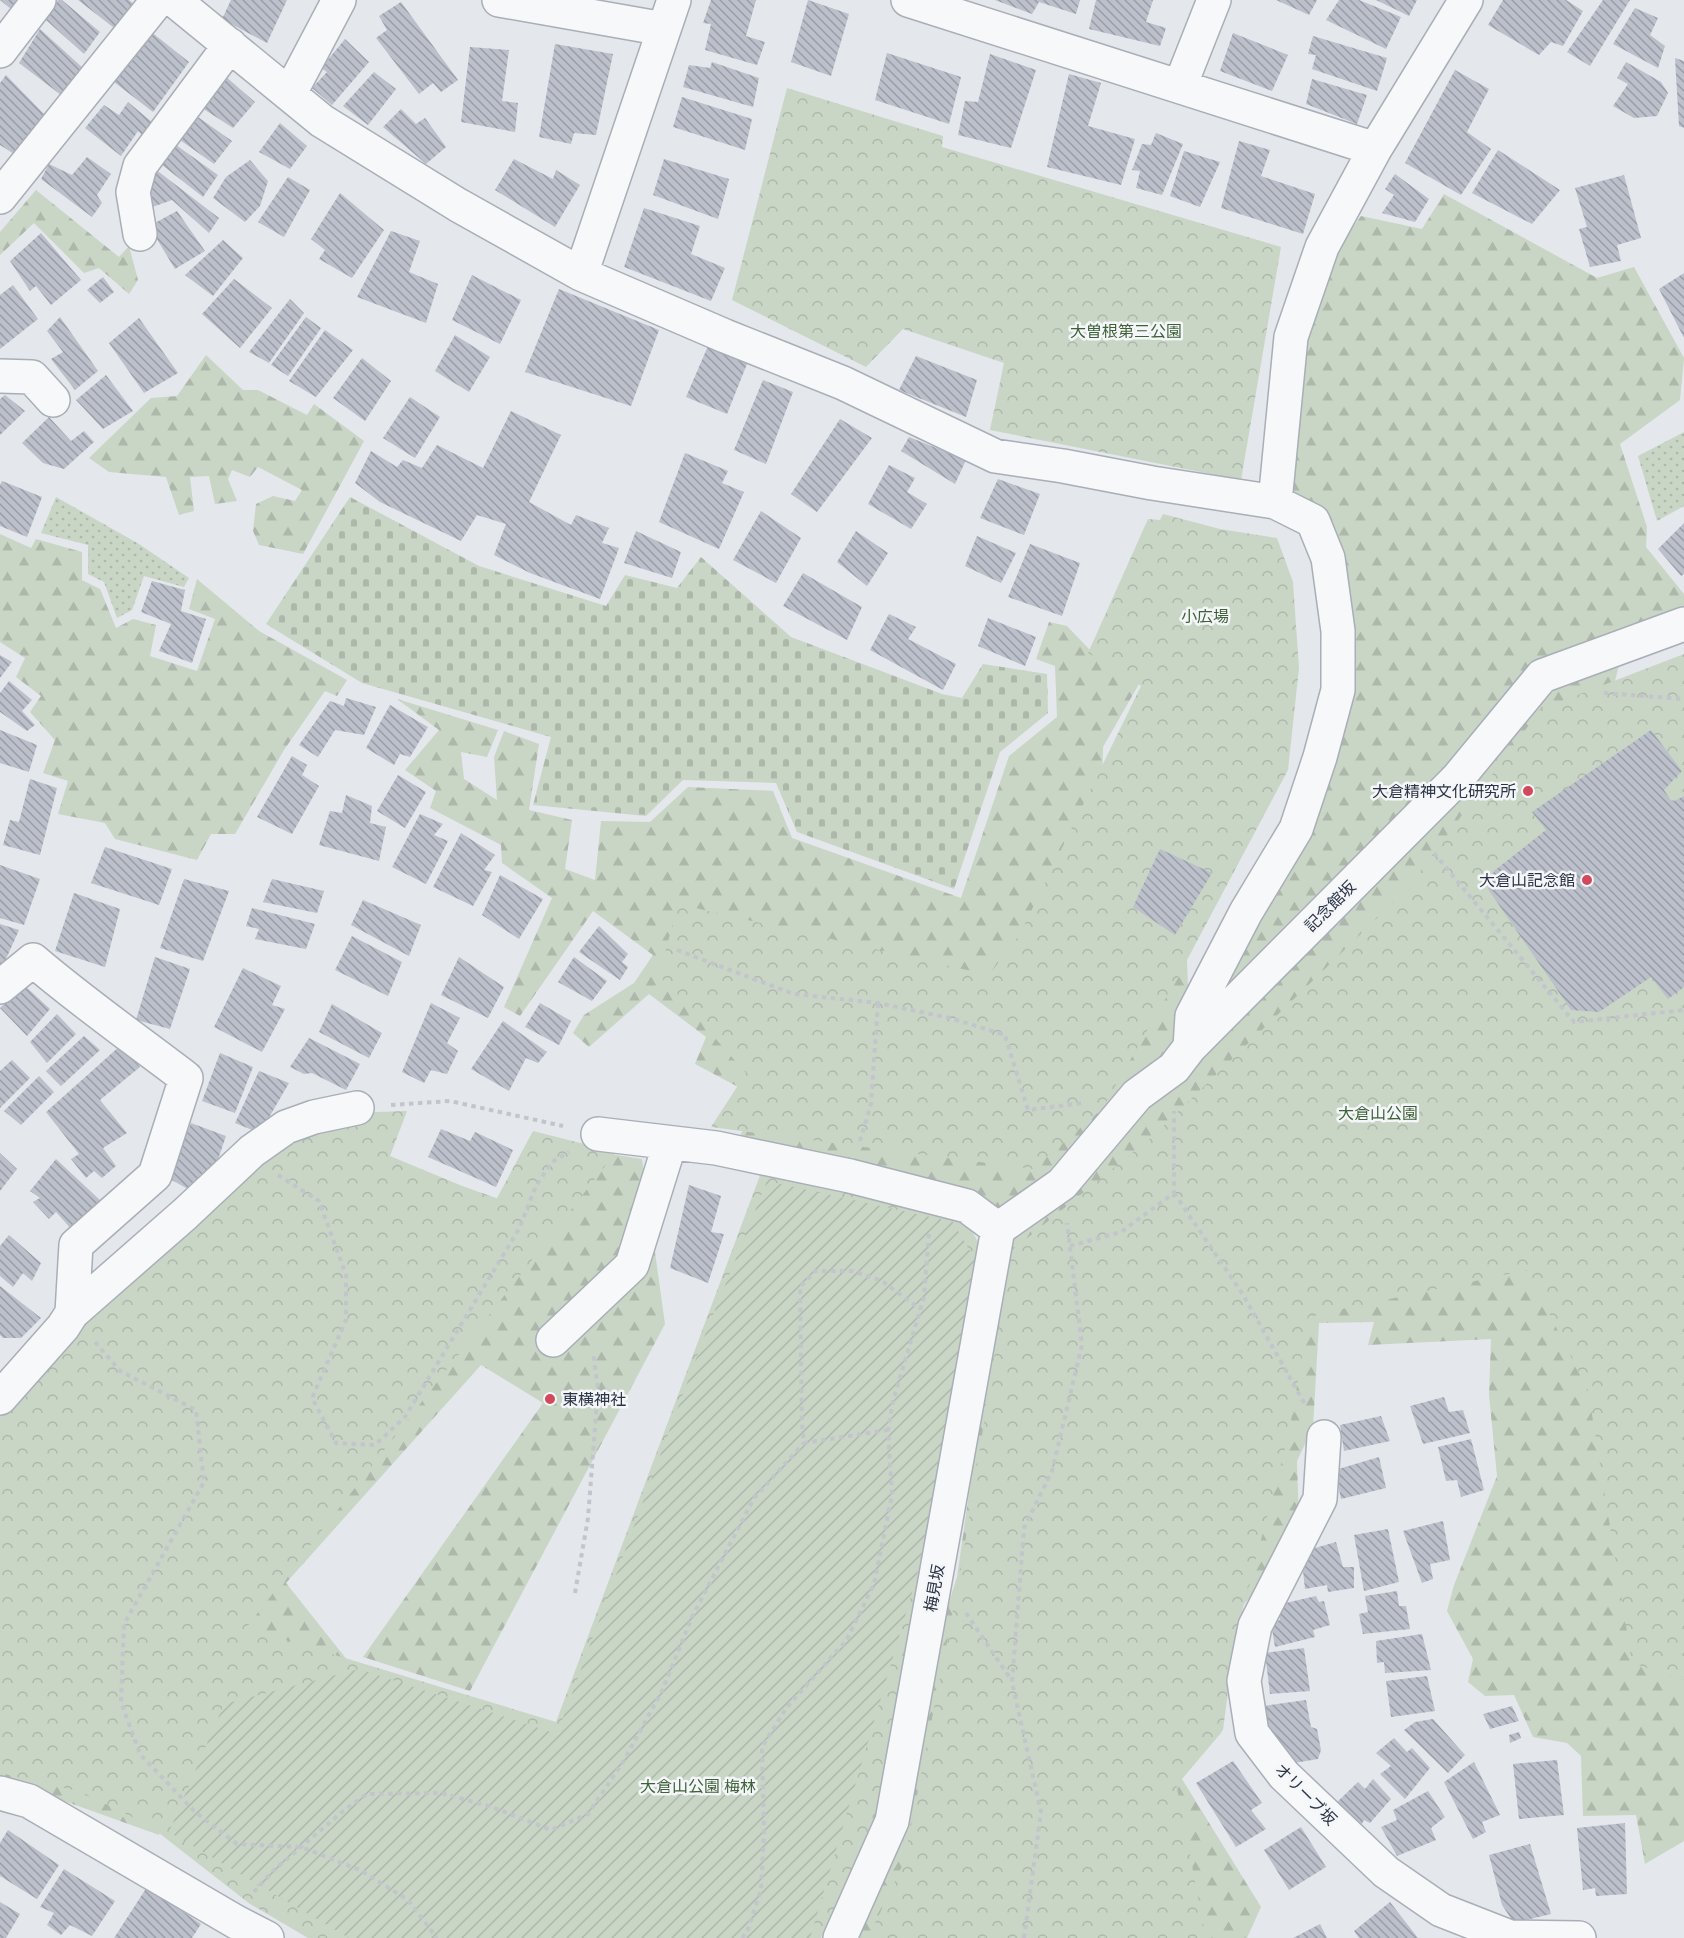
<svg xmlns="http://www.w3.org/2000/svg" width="1684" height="1938" viewBox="0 0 1684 1938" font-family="'Noto Sans','Noto Sans JP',sans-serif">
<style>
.grass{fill:url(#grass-dots)}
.forest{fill:url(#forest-firs)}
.cemetery{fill:url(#cemetery-stones)}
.park{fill:url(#park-crowns)}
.garden{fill:url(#garden-furrows)}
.building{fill:url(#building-back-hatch)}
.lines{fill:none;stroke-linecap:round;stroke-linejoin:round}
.minor-casing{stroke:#a9aeb7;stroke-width:36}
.path{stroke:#c2c5cb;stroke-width:4;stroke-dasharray:4.5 4.5;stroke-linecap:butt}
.minor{stroke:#f7f8fa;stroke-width:33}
.poi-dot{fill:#d1495b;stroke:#f4f6f9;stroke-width:2}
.labels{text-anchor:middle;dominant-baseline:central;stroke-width:5;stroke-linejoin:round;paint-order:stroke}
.park-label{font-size:16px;fill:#3f6138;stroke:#f4f6f9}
.poi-label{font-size:16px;fill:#2b3445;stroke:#f4f6f9;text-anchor:end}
.street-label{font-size:16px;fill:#2b3445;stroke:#f4f6f9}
</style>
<defs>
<pattern id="grass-dots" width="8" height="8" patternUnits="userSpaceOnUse" patternTransform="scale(1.5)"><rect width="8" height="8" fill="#c9d6c5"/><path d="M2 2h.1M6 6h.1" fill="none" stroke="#adb8ab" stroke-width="1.8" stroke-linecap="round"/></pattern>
<pattern id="forest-firs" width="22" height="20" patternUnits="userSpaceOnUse" patternTransform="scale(1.5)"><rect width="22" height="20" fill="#c9d6c5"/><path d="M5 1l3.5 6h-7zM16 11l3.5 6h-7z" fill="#adb8ab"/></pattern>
<pattern id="cemetery-stones" width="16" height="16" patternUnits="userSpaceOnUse" patternTransform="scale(1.5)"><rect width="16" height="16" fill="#c9d6c5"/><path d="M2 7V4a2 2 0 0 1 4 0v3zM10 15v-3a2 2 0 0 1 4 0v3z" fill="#adb8ab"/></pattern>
<pattern id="park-crowns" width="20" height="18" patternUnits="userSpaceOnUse" patternTransform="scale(1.5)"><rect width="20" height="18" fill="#c9d6c5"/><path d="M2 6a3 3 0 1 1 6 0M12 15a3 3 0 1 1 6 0" fill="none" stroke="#adb8ab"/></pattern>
<pattern id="garden-furrows" width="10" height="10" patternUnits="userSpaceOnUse" patternTransform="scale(1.5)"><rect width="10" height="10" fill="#c9d6c5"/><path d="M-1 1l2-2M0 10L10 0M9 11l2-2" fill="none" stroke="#adb8ab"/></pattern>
<pattern id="building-back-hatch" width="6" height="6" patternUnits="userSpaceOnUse" patternTransform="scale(1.5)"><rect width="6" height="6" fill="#bbc0ca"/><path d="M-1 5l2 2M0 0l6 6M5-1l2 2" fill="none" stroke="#989da6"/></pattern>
</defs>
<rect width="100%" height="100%" fill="#e4e7ec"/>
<path class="grass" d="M1684 432V506L1657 521 1638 456Z
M56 497 139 544 189 578 184 587 144 576 132 610 117 618 104 582 88 574V545L41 533Z"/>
<path class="forest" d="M36 190 119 257 129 246 138 280 129 294 99 268 84 273 34 223 0 255V232Z
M1444 194 1597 278 1634 267 1684 358 1680 400 1620 444 1647 527 1646 547 1684 594V616L1620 661 1606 717 1684 1003V1841L1645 1864 1636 1815 1583 1816 1581 1756 1567 1743 1533 1737 1514 1695 1485 1696 1468 1682 1473 1659 1447 1611 1454 1585 1497 1476 1489 1395 1491 1339 1368 1345 1374 1322 1319 1323 1313 1427 1297 1461 1299 1525 1271 1576 1224 1625 1221 1733 1182 1779 1261 1907 1247 1938H843L957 1577 1007 1231 738 1141 757 1097 695 1064 706 1037 649 994 589 1047 573 1033 584 1015 634 983 653 955 593 911 520 1016 504 1007 552 898 502 863 501 845 430 808 436 791 405 770 439 730 397 699 498 730 487 757 461 752 464 779 497 800 494 757 504 731 539 744 529 810 572 820 565 869 595 880 601 821 650 822 688 787 773 791 792 838 961 898 1009 756 1057 717 1055 666 1036 659 1049 622 1067 626 1090 650 1139 684 1103 747 1102 796 1057 887 1187 960 1188 989 1284 861 1327 690 1330 598 1305 525 1277 515 1303 339 1336 250 1361 216 1422 229Z
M206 355 243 390H258L307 415 314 404 364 441 303 554 259 545 253 531 256 504 273 496 295 501 302 490 258 467 250 477 232 470 228 479 237 501 215 504 209 476 190 477 194 511 179 515 166 477 109 472 89 458 151 398 177 396Z
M0 534 31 548 36 539 82 552V580L100 589 116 628 133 619 156 625 150 656 197 671 215 619 189 609 197 579 259 631 347 680 337 696 325 691 284 750 235 834H211L197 860 115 839 105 823 58 814 68 781 43 773 55 740 30 712 41 696 16 677 25 658 0 642Z
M528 1141 642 1159 665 1324 470 1691 363 1657 543 1403 481 1365 286 1583 348 1661 216 1698 159 1835 0 1778V1413L388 1156 419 1171 499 1199Z"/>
<path class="cemetery" d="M350 497 479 566 606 606 625 575 677 588 701 557 791 637 942 694 962 698 983 664 1047 674 1048 713 1000 752 954 889 797 832 776 783 683 780 646 816 533 805 551 737 362 683 266 624Z"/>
<path class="park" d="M787 88 943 136 942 147 1281 247 1241 480 990 430 1004 363 903 329 866 367 732 300Z
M1163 514 1220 529 1277 538 1293 582 1299 668 1288 770 1178 977 1102 1109 1033 1169 711 1127 746 1073 659 975 678 904 989 975 1020 934 1141 686 1088 653 1148 519 1160 520Z
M1684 654V1680L1632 1663 1588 1390 1527 1270 1309 1316 1288 1438 1235 1638 1223 1730 1176 1783 1206 1938H868L904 1862 960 1575 1011 1251 1152 1137 1407 889 1541 709Z
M407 1111 390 1156 496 1200 533 1131 616 1152 246 1628 556 1722 762 1170 960 1210 982 1249 881 1804 821 1938H308L250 1904 150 1826 82 1792 0 1773V1406L84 1313 294 1133 346 1113Z"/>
<path class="garden" d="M767 1181 953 1222 977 1263 917 1576 810 1938H349L169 1832 224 1704 359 1669 557 1734 703 1340Z"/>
<path class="building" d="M0 0H17L11 9Z
M58 0H62L100 32 84 54 46 20Z
M78 0H129L136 6 118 31Z
M231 0H287L267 43 222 19Z
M711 0H756L746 36 765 42 757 65 705 50 711 24 703 23Z
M808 0 849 14 831 76 791 62Z
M995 0H1080L1076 14 1039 2 1032 14Z
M1096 0H1153L1146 22 1166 28 1160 46 1089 29Z
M1276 0H1317L1309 15Z
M1339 0H1359L1401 17 1386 49 1326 20Z
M1376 0H1417L1409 16Z
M1503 0H1566L1583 11 1563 46 1551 42 1539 55 1488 25Z
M1603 0H1630L1590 66 1567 52Z
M401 2 458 80 441 92 433 83 419 94 376 38 387 30 379 16Z
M1635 8 1658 18 1650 35 1665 46 1658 68 1613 44Z
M40 29 84 69 65 98 19 63Z
M150 31 189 62 153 112 114 82Z
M1233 33 1288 55 1272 91 1220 71Z
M1313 36 1387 58 1377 91 1312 69 1316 55 1308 54Z
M345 39 369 62 332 105 312 88 327 72 321 68Z
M555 44 613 54 596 135 574 133 571 144 539 137Z
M470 47 509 50 502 101 518 103 515 132 461 122Z
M887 53 961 77 949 124 875 100Z
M990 54 1036 70 1011 148 958 135 965 101 978 102Z
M1675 58 1684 61V128L1679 126Z
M712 62 759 78 753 107 683 87 689 65 710 68Z
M1626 62 1661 82 1668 93 1657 116 1634 118 1613 106 1628 84 1617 78Z
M1455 70 1489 89 1467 132 1491 149 1461 195 1405 163Z
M374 72 396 89 368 125 343 106Z
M1069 74 1101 83 1088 126 1135 139 1121 185 1047 167Z
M6 75 45 115 14 154 0 145V83Z
M225 76 255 102 233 128 199 106Z
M1312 79 1367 95 1357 124 1306 104Z
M682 97 752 119 745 150 673 127Z
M128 102 152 122 142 135 138 131 121 156 85 128 104 105 119 115Z
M401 109 416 124 425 118 446 147 426 164 383 127Z
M198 117 232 141 214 164 180 140Z
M280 123 307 146 290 169 259 152Z
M1156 133 1183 144 1162 195 1136 188 1140 171 1132 170 1142 144 1151 145Z
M1239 141 1270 150 1261 176 1315 194 1303 234 1221 208Z
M176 145 218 175 203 197 162 165Z
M1498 150 1560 190 1532 224 1472 193Z
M1184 151 1220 162 1200 207 1170 196Z
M87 157 111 174 97 195 102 203 92 217 41 179 49 164 72 175Z
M514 159 553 179 556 170 580 185 555 227 495 190Z
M664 159 729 179 718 219 653 195Z
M250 160 268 181 260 206 245 222 213 198 226 177Z
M155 169 219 218 209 233 172 200 147 209 149 177Z
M1395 174 1429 199 1415 222 1382 213 1394 195 1385 189Z
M1624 175 1641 238 1617 245 1621 261 1590 267 1579 229 1587 227 1575 188Z
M288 177 310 190 284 237 258 222Z
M340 193 384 230 352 278 319 259 325 250 311 239Z
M644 208 700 226 691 254 725 268 711 301 624 267Z
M177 211 205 251 175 269 149 226Z
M391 231 420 241 409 272 438 284 426 323 357 297Z
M41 233 81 280 51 305 36 286 30 291 10 261Z
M223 240 243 258 213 296 185 275Z
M1684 273V338L1659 289Z
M472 275 521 300 500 344 452 320Z
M103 277 114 292 100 303 87 290Z
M234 279 272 308 240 348 202 314Z
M13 285 38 319 0 349V295Z
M559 289 659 330 631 406 525 372Z
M290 299 304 313 269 363 249 352Z
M60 317 98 371 75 390 51 359 63 352 47 331Z
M306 317 321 328 288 376 271 365Z
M139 318 178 373 144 393 109 343Z
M325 330 353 350 316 397 289 381Z
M455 335 490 357 469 392 435 371Z
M708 346 747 364 727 414 686 397Z
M916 356 977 380 966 417 899 390Z
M362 358 391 381 365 421 333 398Z
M106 375 133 411 103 429 76 400Z
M763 380 793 392 766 464 734 450Z
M5 395 25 411 0 435V399Z
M410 397 440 417 415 458 383 438Z
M511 411 561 435 529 502 571 525 576 515 609 528 602 543 619 548 600 599 530 573 494 555 506 524 477 515 461 541 380 502 355 483 371 451 397 467 403 460 422 468 437 445 483 468Z
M49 417 71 441 84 431 94 442 64 469 43 463 22 443Z
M840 419 872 438 817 512 791 494Z
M909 437 966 460 955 484 901 451Z
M685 453 728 471 722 483 744 492 719 549 659 522Z
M889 465 915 478 907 492 927 504 911 529 868 504Z
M998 479 1040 494 1024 535 980 518Z
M2 481 42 497 27 537 0 526V485Z
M761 511 801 538 776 583 733 560Z
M1684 523V574L1681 576 1658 549Z
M636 531 681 552 672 578 624 563Z
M856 531 888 553 867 586 837 562Z
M977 536 1016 553 1001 583 965 566Z
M1030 544 1080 563 1062 616 1008 597Z
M803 573 862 607 847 640 783 606Z
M152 581 185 590 181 611 206 619 192 663 159 651 171 624 141 612Z
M889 614 916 627 908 639 956 664 943 690 870 650Z
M988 618 1036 637 1025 666 978 646Z
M0 655 12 662 0 678Z
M9 681 32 700 22 711 35 725 27 731 0 712V693Z
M346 698 376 707 364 735 335 730 318 757 299 745 330 701 344 706Z
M390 705 428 727 410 757 400 754 394 765 366 748Z
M0 730 37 745 29 772 0 763Z
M1651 730 1682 771 1664 790 1672 802 1684 796V987L1668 999 1651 977 1599 1012 1571 1010 1488 889 1494 871 1546 830 1532 812Z
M292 756 307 765 302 775 319 786 292 834 257 817Z
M398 775 426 792 405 828 377 811Z
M30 779 57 788 40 855 3 845 10 820 19 822Z
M346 795 372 806 370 823 386 827 379 861 319 845 330 811 342 813Z
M420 814 443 824 434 835 448 841 426 884 392 867Z
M461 833 495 855 484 870 492 872 473 906 433 887Z
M105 847 172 869 159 905 91 883Z
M1160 849 1212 873 1175 935 1133 907Z
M0 865 40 879 24 925 0 918Z
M500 875 543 899 519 939 482 915Z
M184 879 229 891 203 961 160 948Z
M272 879 324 891 317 913 263 902Z
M74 893 120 909 105 967 55 951Z
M363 900 421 925 409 956 351 925Z
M252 908 315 924 306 949 255 939 259 929 246 926Z
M0 924 19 930 2 968H0Z
M599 926 628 954 622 962 628 967 620 980 579 952Z
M352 936 402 962 388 996 335 970Z
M155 957 190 969 170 1029 136 1020Z
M459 957 504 987 488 1018 441 995Z
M574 957 607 981 592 1001 558 982Z
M243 968 281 986 272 1005 285 1009 262 1052 214 1027Z
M24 985 50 1009 27 1036 0 1008Z
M431 1003 460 1018 447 1043 458 1051 447 1074 431 1070 424 1083 402 1072Z
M540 1003 571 1021 559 1045 525 1027Z
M332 1004 382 1033 369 1058 319 1032Z
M57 1014 76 1034 47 1063 30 1042Z
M503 1021 547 1052 538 1063 526 1058 509 1091 471 1069Z
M84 1036 100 1050 61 1086 46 1071Z
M309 1038 360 1064 346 1090 312 1073 304 1074 290 1067Z
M121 1045 140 1067 100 1100 127 1133 103 1148 116 1166 102 1178 94 1171 86 1178 71 1159 79 1154 46 1112Z
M220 1053 253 1067 235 1113 202 1101Z
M12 1060 30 1078 0 1108V1071Z
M259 1071 289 1083 260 1133 235 1123Z
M39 1076 54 1092 21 1125 4 1111Z
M191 1123 226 1136 212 1177 201 1174 190 1190 168 1178Z
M441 1129 470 1141 475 1132 513 1150 496 1187 428 1157Z
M0 1153 17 1169 0 1191Z
M56 1159 101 1201 73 1231 56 1212 49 1219 33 1202 40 1198 30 1191Z
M689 1185 721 1196 711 1232 724 1234 708 1283 670 1268Z
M9 1235 41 1263 32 1281 23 1273 13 1287 0 1276V1246Z
M0 1286 41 1318 21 1338H3L0 1335Z
M1444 1397 1449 1412 1463 1410 1470 1433 1423 1444 1410 1406Z
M1381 1416 1390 1441 1344 1451 1340 1425Z
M1471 1439 1484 1490 1461 1497 1457 1480 1446 1481 1438 1447Z
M1379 1457 1386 1488 1341 1499 1335 1470Z
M1443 1521 1450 1560 1430 1564 1433 1579 1422 1583 1403 1531Z
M1388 1529 1399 1582 1364 1591 1354 1535Z
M1336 1542 1343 1567H1354V1588L1328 1592 1327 1585 1305 1589 1301 1552Z
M1397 1591 1399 1606H1406L1410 1629 1363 1634 1359 1614 1368 1612 1365 1596Z
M1316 1596 1319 1602 1324 1601 1330 1625 1313 1630 1315 1637 1275 1647 1271 1623 1280 1620 1277 1605Z
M1422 1634 1431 1670 1385 1673 1384 1662 1377 1663 1376 1641Z
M1304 1648 1310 1691 1270 1694 1265 1653Z
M1427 1676 1435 1711 1391 1717 1386 1681Z
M1306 1700 1311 1727 1317 1729 1321 1750 1318 1759 1288 1764 1271 1742 1263 1706Z
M1512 1706 1519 1721 1490 1729 1483 1714Z
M1433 1719 1465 1755 1448 1773 1404 1730 1415 1722Z
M1519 1732 1521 1738 1510 1743 1509 1735Z
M1394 1738 1407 1752 1412 1748 1430 1768 1405 1799 1380 1774 1391 1766 1376 1753Z
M1557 1760 1564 1815 1519 1819 1513 1764Z
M1233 1761 1262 1803 1251 1810 1266 1829 1236 1847 1196 1783Z
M1474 1762 1500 1815 1482 1822 1486 1832 1473 1839 1444 1782Z
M1373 1779 1391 1799 1370 1823 1364 1820 1359 1829 1334 1805 1358 1782 1365 1789Z
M1428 1791 1445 1817 1431 1828 1436 1840 1397 1856 1381 1827 1397 1820 1393 1810Z
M1625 1823 1627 1894 1596 1896 1595 1888 1583 1890 1577 1828Z
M1301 1827 1326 1867 1289 1890 1264 1850Z
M8 1830 59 1865 37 1899 0 1876V1843Z
M1530 1844 1551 1914 1514 1923 1502 1905 1489 1855Z
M64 1869 115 1901 92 1936 70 1925 61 1935 47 1925 54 1913 40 1907Z
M147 1887 201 1924 192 1938H114Z
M0 1902 20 1914 6 1938H0Z
M1390 1902 1418 1938H1359L1354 1931Z
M1320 1924 1327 1938H1293Z"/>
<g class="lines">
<defs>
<path id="minor" d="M174 0 322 121 458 205 581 274 725 336 843 383 995 456 1063 466 1152 483 1275 502 1313 521 1328 558 1338 631V690L1320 757 1296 829 1246 912 1192 1016 1190 1047
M499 0 664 29
M908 0 1375 149
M0 51 39 0
M1180 86 1214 0
M290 93 339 0
M0 197 158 0
M140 234 133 192 140 166 230 45
M581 274 674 0
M0 376 32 377 53 400
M1275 502 1291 337 1322 247 1375 149 1466 0
M0 987 33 960C82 1002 135 1039 186 1078L155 1175 76 1245 72 1313
M598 1134 716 1148 850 1176 967 1206 998 1229
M998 1229 1062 1184 1137 1095 1174 1068 1190 1047 1457 779 1542 676 1684 624
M553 1340 632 1265 670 1143
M0 1398 63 1327 72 1313 185 1214 252 1151 286 1127 314 1117 357 1108
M1324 1437 1320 1499 1255 1626 1244 1681 1252 1733 1284 1775 1386 1872 1441 1910 1510 1937 1579 1938
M0 1793 29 1801 236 1922 267 1938
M840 1938 892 1821 998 1229"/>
</defs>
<use href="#minor" class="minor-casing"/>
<path class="path" d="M1604 693 1684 699
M1434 853 1574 1022 1684 1010
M677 950 794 994 878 1003 950 1018 1005 1035 1028 1110 1082 1103
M391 1105 450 1101 563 1126
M860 1141 871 1104 878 1003
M278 1175 319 1201 346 1275V1320L312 1398 336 1443 375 1445 405 1417 519 1229 536 1186 552 1162 569 1152
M1174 1193 1242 1293 1306 1406
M1070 1246 1121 1232 1174 1193V1111
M95 1342 120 1371 196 1410 204 1482 124 1624 121 1702 140 1754 194 1811 237 1844 301 1847 360 1870 408 1900 437 1938
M888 1430 804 1443 802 1424 800 1287 815 1271H853L882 1281 920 1309
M575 1593 588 1518 598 1389 593 1352
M966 1613 1012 1681
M254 1892 274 1870 342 1812 367 1794 441 1793 492 1807 551 1830 588 1814 623 1762 662 1691 692 1617 754 1498 804 1443
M742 1938 747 1932 761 1890 764 1833 762 1747 787 1707 846 1641 874 1584 892 1495 888 1430 893 1401 924 1297 929 1233
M1024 1938 1041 1812 1012 1682 1024 1528 1052 1471 1082 1345 1067 1223"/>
<use href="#minor" class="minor"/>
</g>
<g class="poi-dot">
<circle cx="1528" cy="791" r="6"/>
<circle cx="1587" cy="880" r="6"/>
<circle cx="550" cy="1399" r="6"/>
</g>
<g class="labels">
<g class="park-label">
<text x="1126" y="331">大曽根第三公園</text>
<text x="1205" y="616">小広場</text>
<text x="1378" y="1113">大倉山公園</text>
<text x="698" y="1786">大倉山公園 梅林</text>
</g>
<g class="poi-label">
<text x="1516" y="791">大倉精神文化研究所</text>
<text x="1575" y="880">大倉山記念館</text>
<text x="562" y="1399" text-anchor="start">東横神社</text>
</g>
<g class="street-label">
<text transform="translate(1330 906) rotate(-45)">記念館坂</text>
<text transform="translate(934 1588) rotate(-80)">梅見坂</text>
<text transform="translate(1306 1794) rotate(45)">オリーブ坂</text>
</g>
</g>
</svg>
